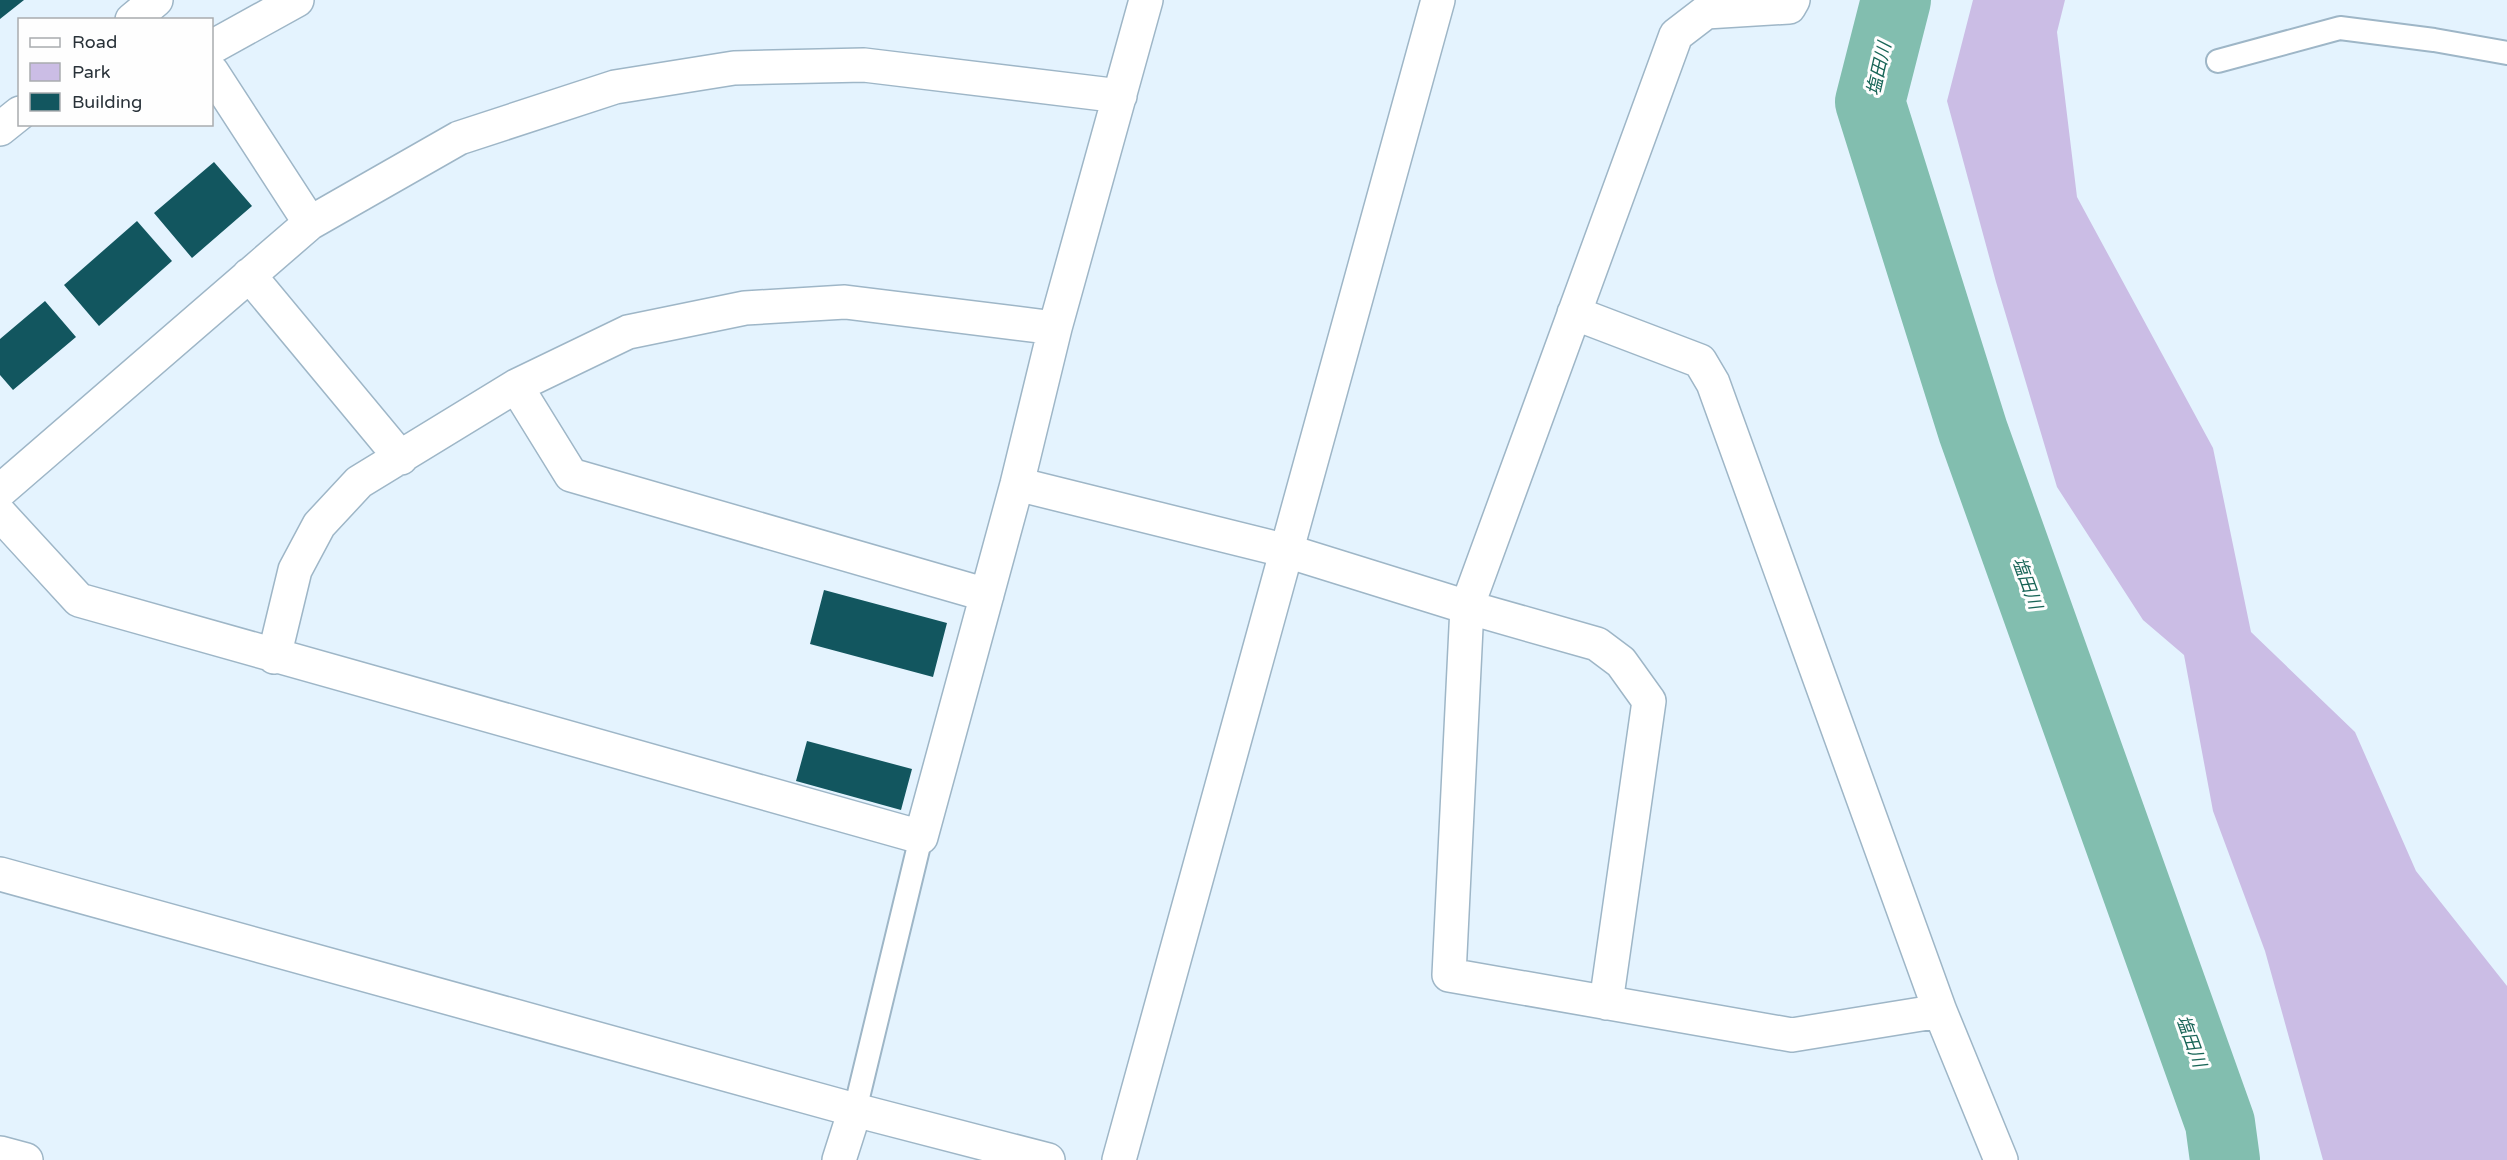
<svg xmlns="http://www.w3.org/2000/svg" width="2507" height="1160" viewBox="0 0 2507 1160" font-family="'Varela Round','Noto Sans JP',sans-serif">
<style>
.green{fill:#cbbde5}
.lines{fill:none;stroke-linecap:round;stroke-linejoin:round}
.river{stroke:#82beaf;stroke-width:70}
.building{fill:#12565f}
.service-casing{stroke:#9eb6c7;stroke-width:26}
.minor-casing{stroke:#9eb6c7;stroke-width:36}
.tertiary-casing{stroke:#9eb6c7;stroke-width:36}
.service{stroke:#fff;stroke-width:22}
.minor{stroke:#fff;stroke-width:33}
.tertiary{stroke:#fff;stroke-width:33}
.labels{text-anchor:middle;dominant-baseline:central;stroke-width:6;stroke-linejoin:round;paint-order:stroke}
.water-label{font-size:18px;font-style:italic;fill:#186557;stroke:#fefefe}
</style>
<rect width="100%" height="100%" fill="#e4f3fe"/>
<path class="green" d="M1973 0H2065L2057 32 2077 197 2213 448 2251 632 2355 732 2416 871 2507 986V1160H2323L2265 951 2213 811 2184 655 2143 620 2057 487 1996 282 1947 101Z"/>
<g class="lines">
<path class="river" d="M1896 0 1870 102 1973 431 2220 1123 2225 1160"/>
</g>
<path class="building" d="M0 0H24L0 19Z
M214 162 252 206 192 258 154 213Z
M137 221 172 261 99 326 64 285Z
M45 301 76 337 13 390 0 375V339Z
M824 590 947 623 933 677 810 644Z
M807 741 912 769 901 810 796 781Z"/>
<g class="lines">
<defs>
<path id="service" d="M2218 61 2340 28 2434 40 2507 53
M855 1110 921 837"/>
<path id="minor" d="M1793 0 1789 7 1706 12 1676 35 1467 607 1449 975 1792 1035 1940 1011
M212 47 297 0
M212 72 310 223
M249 275 401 458
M1574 313 1700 361 1713 383 1940 1011 2001 1160
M516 386 571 475 987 595
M1017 484 1287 551 1467 607 1597 644 1621 662 1649 701 1606 1003
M0 491 310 223 459 138 615 87 734 68 864 65 1120 96
M0 514 79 600 921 837 1017 484 1055 328 1146 0
M274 657 295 570 319 525 359 482 516 386 628 332 745 308 845 302 1055 328
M0 1153 26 1160
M839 1160 855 1110"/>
<path id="tertiary" d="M132 20 156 0
M0 129 20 113
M0 874 855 1110 1048 1160
M1119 1160 1438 0"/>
</defs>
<use href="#service" class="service-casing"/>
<use href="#minor" class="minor-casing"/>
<use href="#tertiary" class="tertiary-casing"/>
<use href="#service" class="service"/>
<use href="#minor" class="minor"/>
<use href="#tertiary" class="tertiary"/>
</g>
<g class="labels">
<g class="water-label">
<text transform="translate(1879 69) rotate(-77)">塩田川</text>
<text transform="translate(2027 583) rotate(70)">塩田川</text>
<text transform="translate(2191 1041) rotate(70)">塩田川</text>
</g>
</g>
<rect x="18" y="18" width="195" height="108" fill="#fefefe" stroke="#a9acaf" stroke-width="1.5"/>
<rect x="30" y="38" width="30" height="9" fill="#ffffff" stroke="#a9acaf" stroke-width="1.5"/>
<text x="72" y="48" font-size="18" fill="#293239">Road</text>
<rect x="30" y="63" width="30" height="18" fill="#cbbde5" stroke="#a9acaf" stroke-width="1.5"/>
<text x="72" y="78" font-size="18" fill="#293239">Park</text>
<rect x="30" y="93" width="30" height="18" fill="#12565f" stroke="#a9acaf" stroke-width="1.5"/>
<text x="72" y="108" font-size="18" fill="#293239">Building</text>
</svg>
